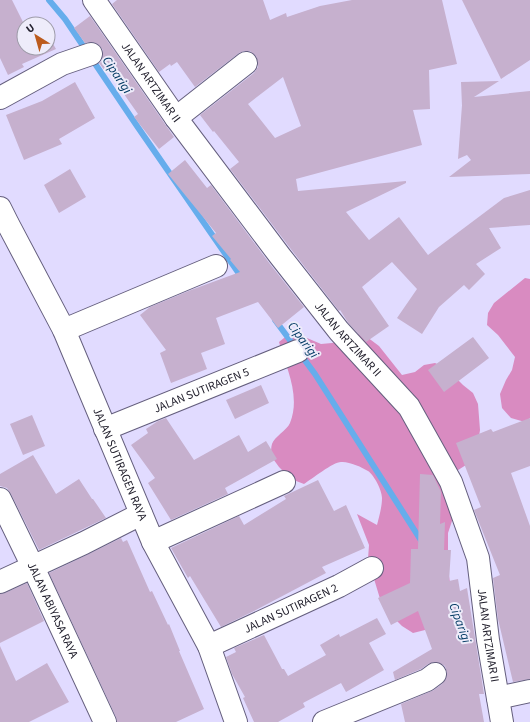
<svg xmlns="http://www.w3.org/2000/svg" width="530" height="722" viewBox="0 0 530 722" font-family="'Source Sans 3',sans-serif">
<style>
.forest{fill:#d98bc1}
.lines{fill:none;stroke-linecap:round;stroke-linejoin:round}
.stream{stroke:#66adec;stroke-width:6}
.building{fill:#c6b0ce;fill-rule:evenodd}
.minor-casing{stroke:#655f7e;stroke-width:24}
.minor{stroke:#fff;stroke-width:22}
.labels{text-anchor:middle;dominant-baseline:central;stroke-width:4;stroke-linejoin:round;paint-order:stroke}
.street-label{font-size:12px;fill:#23212e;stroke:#eeecfa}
.water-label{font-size:13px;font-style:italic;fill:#053c65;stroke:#eeecfa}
</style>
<rect width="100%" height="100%" fill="#e1dbff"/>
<path class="forest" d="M525 278 530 279V418L525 422 511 418 502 408 500 394 506 380 512 370 515 357 498 335 487 325 488 313 494 303Z
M355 333 367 337 379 346 402 375 415 372 424 365 435 363 446 368 463 385 473 393 478 404 480 430 478 442 466 465 455 472 460 513 452 521 448 533V569L450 583 425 630 413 633 402 626 390 614 381 602 368 559 369 545 357 514 377 525C379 517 382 507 382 498 382 490 374 475 368 471 362 467 348 461 341 462 333 462 312 479 304 484L291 479 279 467 271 456C271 452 271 447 272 444 274 437 287 430 290 423 301 395 286 368 279 342L289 334 300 335 321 344 332 343 345 339Z"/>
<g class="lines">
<path class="stream" d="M49 0 65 19 137 126 242 278
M275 320 315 374 422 542"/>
</g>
<path class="building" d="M0 0H12L24 24V48H48V35L56 49 22 64 24 67 8 75 0 58Z
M117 0H263L270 20 286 13 287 17 320 6 352 0H442L457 64 429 70 430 109 413 110 422 145 296 179 298 191 406 181V183L346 212 369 240 399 217 428 255 504 198 530 190V225L489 228 501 248 476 264 485 274 469 290 464 285 439 307 422 334 397 318 417 289 392 262 362 287 389 326 366 342 349 324 340 310 339 311 290 248 230 169 239 162 214 131 213 132 200 115 254 73 258 67V62L256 56 250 51H244L239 53 195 87 177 62 171 66 170 64 159 72 112 4ZM283 77 301 126 275 138 248 104Z
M462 0H530V60L501 79Z
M90 16 174 137 159 149 134 117 138 114 107 70 105 71 99 63 101 62 103 56V50L99 45 93 42 85 43 74 28Z
M499 81 474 97 530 91V174L449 177 471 160 467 155 458 159 462 105V106L461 82Z
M75 82 95 118 59 139 62 144 24 160 6 115 42 101Z
M185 160 207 188 211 185 270 264 304 307 278 328 258 302 216 318 225 344 201 353 207 369 171 383 160 353 166 350 140 315 150 307 191 290 240 272 230 260 231 259 212 236 216 233 168 174Z
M70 169 86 197 59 213 44 185Z
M473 337 489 358 444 392 428 370Z
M261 385 269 403 235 419 226 400Z
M32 415 45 446 23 455 10 424Z
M166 418 194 460 239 435 248 452 266 441 277 459 225 488 228 494 171 520 148 483 155 478 131 445 148 433 146 429 158 421Z
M530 418V466L511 473 530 526V679L513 682 498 619 493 578 500 575 474 510 481 507 456 443 491 429 493 432Z
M33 455 56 494 79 479 92 499H93L106 518 39 550 11 494 7 488 0 486V474Z
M420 474 433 475 441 492 440 524 445 522 444 550H451L449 581 458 579 460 591 467 588 484 694H479L484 722H405L401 704 434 690 442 684 446 679 447 673 445 666 440 663 434 662 428 664 421 669 395 680 393 672 432 649 418 611 391 625 378 598 410 583 411 549H418Z
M318 480 334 511 346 505 365 548 322 567 326 573 252 612 221 627 190 576 188 578 171 548 239 516 244 525 286 499 284 496Z
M121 538 123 542 127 540 150 592 152 591 168 625 169 624 180 651H179L204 709 176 722H117L116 717 49 573 89 554Z
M27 583 44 621 0 643V594L5 593Z
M377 618 386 634 369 643 384 670 346 692 341 683 303 703 305 707 278 722H254L243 698 245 697 232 674 226 657 236 652 234 648 264 635 282 669H284L288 676 326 655 320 645 339 634 340 637Z
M0 646 16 681 47 663 69 702 29 722H0Z"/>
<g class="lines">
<defs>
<g id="minor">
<path id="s1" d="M94 0 176 118 280 256 339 331 409 407 451 482 478 558 488 640 502 722"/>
<path d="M0 98 62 64 91 54"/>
<path d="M176 118 246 63"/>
<path id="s2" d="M0 208 8 224 64 330 153 542 209 646 236 722"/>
<path d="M64 330 216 266"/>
<path id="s3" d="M105 429 298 351"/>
<path id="s4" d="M0 499 33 567 105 722"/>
<path d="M153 542 284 482"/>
<path d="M0 582 84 543 141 514"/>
<path id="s5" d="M209 646 339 586 372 568"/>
<path d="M498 698 530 691"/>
<path d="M324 722 427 680 435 674"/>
</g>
</defs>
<use href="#minor" class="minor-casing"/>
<use href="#minor" class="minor"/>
</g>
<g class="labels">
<g class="street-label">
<text stroke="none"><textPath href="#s1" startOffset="100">JALAN ARTZIMAR II</textPath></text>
<text stroke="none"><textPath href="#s1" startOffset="424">JALAN ARTZIMAR II</textPath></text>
<text stroke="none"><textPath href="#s3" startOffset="104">JALAN SUTIRAGEN 5</textPath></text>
<text stroke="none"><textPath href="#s2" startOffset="283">JALAN SUTIRAGEN RAYA</textPath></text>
<text stroke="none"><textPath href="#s5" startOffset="90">JALAN SUTIRAGEN 2</textPath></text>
<text stroke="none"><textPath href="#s4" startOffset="123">JALAN ABIYASA RAYA</textPath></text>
<text stroke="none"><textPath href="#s1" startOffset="760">JALAN ARTZIMAR II</textPath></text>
</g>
<g class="water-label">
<text transform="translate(117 75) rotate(56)">Ciparigi</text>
<text transform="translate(303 340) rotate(53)">Ciparigi</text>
<text transform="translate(460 623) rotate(70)">Ciparigi</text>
</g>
</g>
<g transform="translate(36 36) rotate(323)"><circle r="19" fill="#eeecfa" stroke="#9d9ba8"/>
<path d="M0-3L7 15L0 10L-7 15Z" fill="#bc5b1c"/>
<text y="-6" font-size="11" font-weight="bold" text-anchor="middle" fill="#23212e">U</text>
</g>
</svg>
